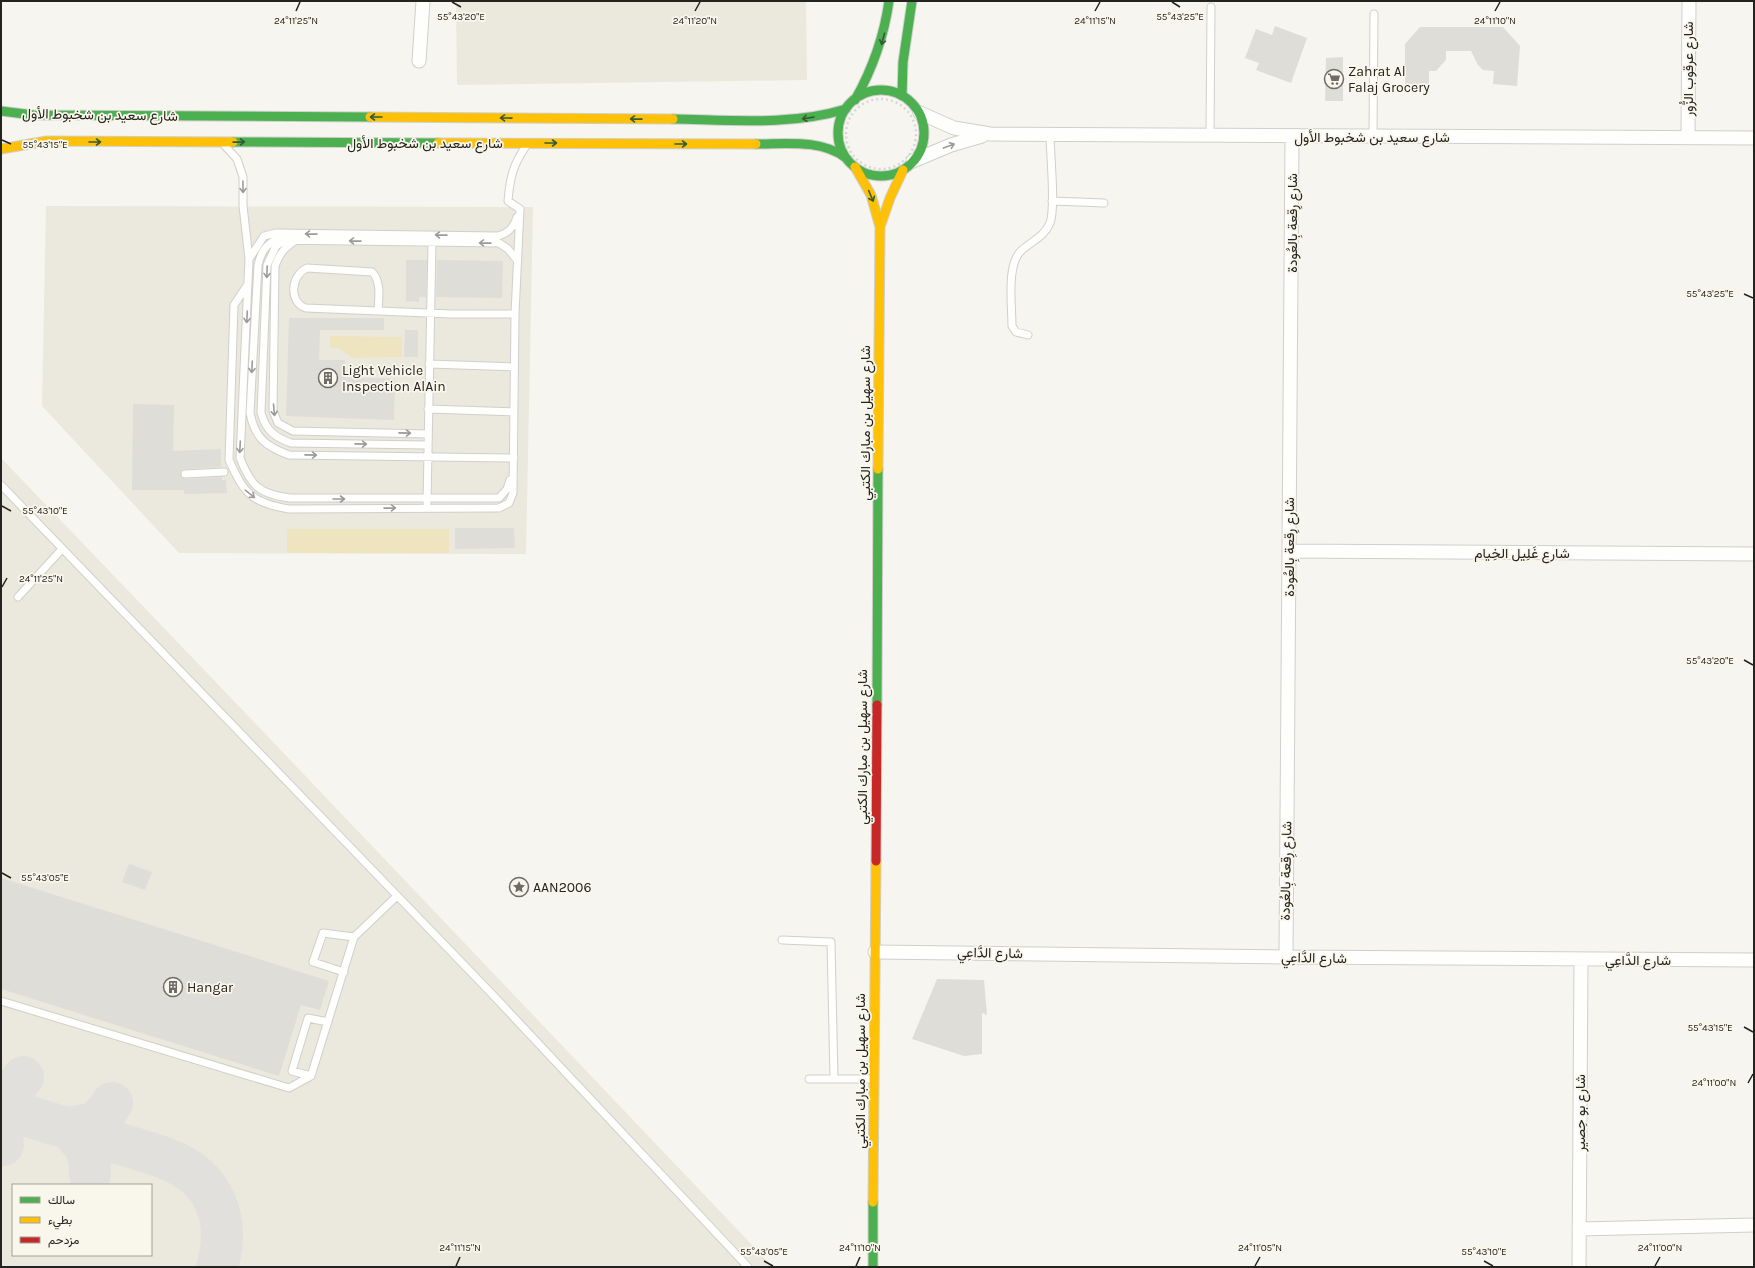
<svg xmlns="http://www.w3.org/2000/svg" width="1755" height="1268" viewBox="0 0 1755 1268" font-family="Karla,Vazirmatn,sans-serif">
<style>
.built{fill:#ebe9dd;fill-rule:evenodd}
.green{fill:#eee4bf}
.lines{fill:none;stroke-linecap:round;stroke-linejoin:round}
.taxiway{stroke:#e1e0dc;stroke-width:42}
.building{fill:#deddd8}
.lane-casing{stroke:#d0cfcb;stroke-width:9}
.street-casing{stroke:#d0cfcb;stroke-width:15}
.fast-casing{stroke:#d0cfcb;stroke-width:11}
.slow-casing{stroke:#d0cfcb;stroke-width:11}
.jam-casing{stroke:#d0cfcb;stroke-width:11}
.path{stroke:#d8d7d6;stroke-width:2.5;stroke-dasharray:2 3;stroke-linecap:butt}
.lane{stroke:#fefefd;stroke-width:7}
.street{stroke:#fefefd;stroke-width:13}
.fast{stroke:#4caf50;stroke-width:9}
.slow{stroke:#ffc107;stroke-width:9}
.jam{stroke:#c62828;stroke-width:9}
.oneway{stroke:#345b33}
.oneway2{stroke:#9c9b99}
.ticks{fill:none;stroke:#24231f;stroke-width:1.5}
.labels{text-anchor:middle;dominant-baseline:central;stroke-width:3.5;stroke-linejoin:round;paint-order:stroke}
.street-label{font-size:14px;fill:#24231f;stroke:#f9f6ec}
.poi-label{font-size:14px;fill:#24231f;stroke:#f9f6ec;text-anchor:start}
.ticks-label{font-size:10px;text-anchor:middle;fill:#24231f;stroke:#f9f6ec;stroke-width:3.5;stroke-linejoin:round;paint-order:stroke}
</style>
<rect width="100%" height="100%" fill="#f6f5ef"/>
<path class="built" d="M456 1H806L807 80 457 85Z
M46 206 533 207 526 554 179 553 42 406Z
M1 458 254 722 773 1267H1ZM13 1185H151V1255H13Z"/>
<path class="green" d="M330 336 402 337V357L353 358 338 348H330Z
M287 529H449V553H287Z"/>
<g class="lines">
<path class="taxiway" d="M1 1098 14 1089 23 1077
M1 1108C36 1119 71 1129 106 1140 126 1146 147 1151 167 1159 215 1177 231 1220 217 1267
M1 1131 3 1145
M90 1174C90 1150 85 1143 67 1128 91 1125 99 1124 112 1103"/>
</g>
<path class="building" d="M1275 26 1307 38 1291 83 1256 70 1259 63 1245 58 1256 29 1272 35Z
M1420 27H1503L1520 46 1517 86 1493 84 1494 71 1483 70 1478 65 1471 51H1446V60L1436 71H1429V84H1405V44Z
M1343 57V101H1325L1326 58Z
M406 260H427L426 297H419V302L406 301Z
M437 260 503 261 502 298 436 297Z
M289 318H384V330H320L319 360H345L344 377 395 379 394 420 286 416Z
M405 330H418V357H404Z
M133 404 174 405 173 451 221 449V467L184 469 181 471V476L185 479 222 477V480H226L227 493 184 494V490H132Z
M455 528H514L515 548 455 549Z
M129 864 152 872 145 890 122 882Z
M1 878 329 981 320 1010 301 1005 279 1076 1 989Z
M937 979 984 980 987 1015 982 1013V1054L964 1056 912 1039Z"/>
<g class="lines">
<defs>
<path id="lane" d="M1210 136 1211 7
M1373 137 1374 14
M225 146 237 159 243 177V206L249 259 240 458C251 486 259 494 290 498H499L507 489 510 480
M1052 201 1104 203
M520 209 508 201C510 177 513 165 526 146
M285 240 276 246 267 265 261 413C266 430 274 437 291 443L427 445
M296 240C284 248 280 253 275 266L273 411 278 423 293 431 428 434
M249 259 264 236 276 233 498 236C509 233 514 227 517 217
M248 284 234 305 229 460C244 493 251 503 289 509L499 508 509 503 513 493 515 314 520 209
M378 310C379 298 381 280 372 272L307 268C291 275 288 302 306 308L451 314H515
M1028 335 1016 332 1012 326C1012 306 1006 263 1022 250 1032 241 1044 237 1050 223 1056 207 1050 154 1050 135
M429 364 514 367
M428 409 514 412
M514 458 289 455C265 446 255 438 250 413L258 265C261 253 264 247 275 240L499 243 508 249 517 260
M185 474 224 472
M1 485 492 994 748 1267
M427 503 432 242
M18 597 62 549
M782 940 831 942 834 1079
M344 972 313 962 323 933 354 937
M1 1001 289 1088 311 1076 354 937 397 896
M311 1076 292 1071 308 1018 328 1022
M809 1079H874"/>
<path id="street" d="M419 61 423 1
M920 113 954 128 990 134 1754 138
M1688 137 1689 1
M913 161 951 145 982 136
M1289 551 1754 554
M875 952 1286 957 1754 960
M1286 957 1292 137
M1579 1229 1754 1225
M1579 1267 1581 960"/>
<path id="fast" d="M838 133a43 43 0 1 1 86 0a43 43 0 1 1-86 0Z
M902 96 903 62 912 1
M855 100C873 68 884 37 889 1
M1 111 33 115 370 117
M673 119C730 120 791 126 846 109
M233 142 438 143
M756 144C785 144 822 139 846 158
M877 705 878 469
M873 1267V1202"/>
<path id="slow" d="M370 117 673 119
M438 143 756 144
M1 149 47 141 233 142
M855 167 871 195 880 227 878 469
M880 227 890 198 903 170
M873 1202 876 861"/>
<path id="jam" d="M876 861 877 705"/>
</defs>
<use href="#lane" class="lane-casing"/>
<use href="#street" class="street-casing"/>
<use href="#fast" class="fast-casing"/>
<use href="#slow" class="slow-casing"/>
<use href="#jam" class="jam-casing"/>
<path class="path" d="M846 134a35 35 0 1 1 70 0a35 35 0 1 1-70 0Z"/>
<use href="#lane" class="lane"/>
<use href="#street" class="street"/>
<use href="#fast" class="fast"/>
<use href="#slow" class="slow"/>
<use href="#jam" class="jam"/>
</g>
<defs><path id="oneway-shaft" d="M-6 0H5M1.5-3L5.5 0L1.5 3" fill="none" stroke-width="1.6" stroke-linecap="round" stroke-linejoin="round"/></defs>
<g class="oneway">
<use href="#oneway-shaft" transform="translate(883 39) rotate(105)"/>
<use href="#oneway-shaft" transform="translate(376 117) rotate(-180)"/>
<use href="#oneway-shaft" transform="translate(506 118) rotate(-179)"/>
<use href="#oneway-shaft" transform="translate(808 118) rotate(172)"/>
<use href="#oneway-shaft" transform="translate(636 119) rotate(-179)"/>
<use href="#oneway-shaft" transform="translate(95 142)"/>
<use href="#oneway-shaft" transform="translate(239 142) rotate(-1)"/>
<use href="#oneway-shaft" transform="translate(551 143)"/>
<use href="#oneway-shaft" transform="translate(681 144)"/>
<use href="#oneway-shaft" transform="translate(871 196) rotate(67)"/>
</g>
<g class="oneway2">
<use href="#oneway-shaft" transform="translate(949 146) rotate(-20)"/>
<use href="#oneway-shaft" transform="translate(243 187) rotate(89)"/>
<use href="#oneway-shaft" transform="translate(311 234) rotate(-179)"/>
<use href="#oneway-shaft" transform="translate(441 235) rotate(-179)"/>
<use href="#oneway-shaft" transform="translate(355 241) rotate(-179)"/>
<use href="#oneway-shaft" transform="translate(485 243) rotate(-179)"/>
<use href="#oneway-shaft" transform="translate(267 272) rotate(92)"/>
<use href="#oneway-shaft" transform="translate(247 317) rotate(93)"/>
<use href="#oneway-shaft" transform="translate(252 367) rotate(93)"/>
<use href="#oneway-shaft" transform="translate(274 410) rotate(85)"/>
<use href="#oneway-shaft" transform="translate(405 433) rotate(1)"/>
<use href="#oneway-shaft" transform="translate(361 444) rotate(1)"/>
<use href="#oneway-shaft" transform="translate(240 447) rotate(93)"/>
<use href="#oneway-shaft" transform="translate(311 455) rotate(1)"/>
<use href="#oneway-shaft" transform="translate(250 494) rotate(39)"/>
<use href="#oneway-shaft" transform="translate(339 499)"/>
<use href="#oneway-shaft" transform="translate(390 508) rotate(-1)"/>
</g>
<path class="ticks" d="M452 2 461 7M1172 2 1180 7M296 11 300 2M695 11 700 2M1095 11 1100 2M1495 11 1500 2M2 140 11 144M1744 294 1753 298M2 506 11 511M2 587 7 578M1744 660 1753 665M2 873 11 878M1744 1027 1753 1032M1748 1083 1753 1074M764 1261 773 1266M1484 1261 1493 1266M456 1266 460 1257M856 1266 860 1257M1255 1266 1260 1257M1655 1266 1660 1257"/>
<defs>
<symbol id="supermarket-ring" viewBox="-11 -11 22 22"><circle r="9.5" fill="#f9f6ec" stroke="#6e6c68" stroke-width="1.5"/><path d="M-6-5.5h2.5l.6 2H6L4.5 2H-2.5L-4.4-4H-6ZM-1.5 3.2a1.3 1.3 0 1 0 .1 0ZM3 3.2a1.3 1.3 0 1 0 .1 0Z" fill="#6e6c68"/></symbol>
<symbol id="building-ring" viewBox="-11 -11 22 22"><circle r="9.5" fill="#f9f6ec" stroke="#6e6c68" stroke-width="1.5"/><path d="M-4-6H4V6H1V3H-1V6H-4ZM-2.5-4.3h1.7v1.8h-1.7ZM.8-4.3h1.7v1.8H.8ZM-2.5-1h1.7V.8h-1.7ZM.8-1h1.7V.8H.8Z" fill="#6e6c68"/></symbol>
<symbol id="sight-ring" viewBox="-11 -11 22 22"><circle r="9.5" fill="#f9f6ec" stroke="#6e6c68" stroke-width="1.5"/><path d="M0-6L1.8-2.2L6-1.7L2.9 1.2L3.7 5.4L0 3.3L-3.7 5.4L-2.9 1.2L-6-1.7L-1.8-2.2Z" fill="#6e6c68"/></symbol>
</defs>
<g fill-rule="evenodd">
<use href="#supermarket-ring" x="1323" y="68" width="22" height="22"/>
<use href="#building-ring" x="317" y="367" width="22" height="22"/>
<use href="#sight-ring" x="508" y="876" width="22" height="22"/>
<use href="#building-ring" x="162" y="976" width="22" height="22"/>
</g>
<g class="labels">
<g class="street-label">
<text transform="translate(1688 69) rotate(-90)">شارع عرقوب الزُّور</text>
<text transform="translate(100 115) rotate(1)">شارع سعيد بن شخبوط الأول</text>
<text x="1372" y="137">شارع سعيد بن شخبوط الأول</text>
<text x="425" y="143">شارع سعيد بن شخبوط الأول</text>
<text transform="translate(1292 223) rotate(-90)">شارع رِقعة بِالعُودة</text>
<text transform="translate(865 423) rotate(-90)">شارع سهيل بن مبارك الكتبي</text>
<text transform="translate(1289 547) rotate(-90)">شارع رِقعة بِالعُودة</text>
<text x="1522" y="553">شارع غَلِيل الخِيام</text>
<text transform="translate(862 747) rotate(-90)">شارع سهيل بن مبارك الكتبي</text>
<text transform="translate(1286 871) rotate(-89)">شارع رِقعة بِالعُودة</text>
<text transform="translate(990 953) rotate(1)">شارع الدَّاعِي</text>
<text transform="translate(1314 958) rotate(1)">شارع الدَّاعِي</text>
<text x="1638" y="960">شارع الدَّاعِي</text>
<text transform="translate(860 1071) rotate(-90)">شارع سهيل بن مبارك الكتبي</text>
<text transform="translate(1580 1113) rotate(-90)">شارع بو حِصير</text>
</g>
<g class="poi-label">
<text x="1348" y="71">Zahrat Al<tspan x="1348" dy="16">Falaj Grocery</tspan></text>
<text x="342" y="370">Light Vehicle<tspan x="342" dy="16">Inspection AlAin</tspan></text>
<text x="533" y="887">AAN2006</text>
<text x="187" y="987">Hangar</text>
</g>
</g>
<g class="ticks-label">
<text x="461" y="20">55°43'20"E</text>
<text x="1180" y="20">55°43'25"E</text>
<text x="296" y="24">24°11'25"N</text>
<text x="695" y="24">24°11'20"N</text>
<text x="1095" y="24">24°11'15"N</text>
<text x="1495" y="24">24°11'10"N</text>
<text x="45" y="148">55°43'15"E</text>
<text x="1710" y="297">55°43'25"E</text>
<text x="45" y="514">55°43'10"E</text>
<text x="41" y="582">24°11'25"N</text>
<text x="1710" y="664">55°43'20"E</text>
<text x="45" y="881">55°43'05"E</text>
<text x="1710" y="1031">55°43'15"E</text>
<text x="1714" y="1086">24°11'00"N</text>
<text x="460" y="1251">24°11'15"N</text>
<text x="860" y="1251">24°11'10"N</text>
<text x="1260" y="1251">24°11'05"N</text>
<text x="1660" y="1251">24°11'00"N</text>
<text x="764" y="1255">55°43'05"E</text>
<text x="1484" y="1255">55°43'10"E</text>
</g>
<rect width="1755" height="1268" fill="none" stroke="#24231f" stroke-width="4"/>
<rect x="12" y="1184" width="140" height="72" fill="#f9f6ec" stroke="#a4a29a"/>
<rect x="20" y="1197" width="20" height="6" fill="#4caf50" stroke="#a4a29a"/>
<text x="48" y="1204" font-size="12" fill="#24231f">سالك</text>
<rect x="20" y="1217" width="20" height="6" fill="#ffc107" stroke="#a4a29a"/>
<text x="48" y="1224" font-size="12" fill="#24231f">بطيء</text>
<rect x="20" y="1237" width="20" height="6" fill="#c62828" stroke="#a4a29a"/>
<text x="48" y="1244" font-size="12" fill="#24231f">مزدحم</text>
</svg>
